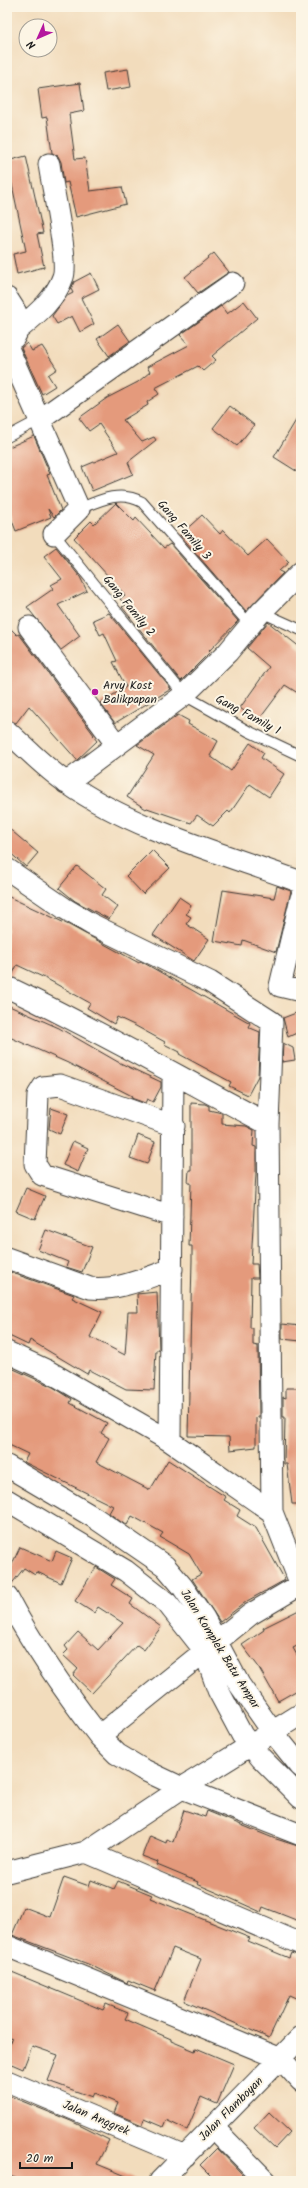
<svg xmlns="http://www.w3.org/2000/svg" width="308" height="2188" viewBox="0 0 308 2188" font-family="Kalam,sans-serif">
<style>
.building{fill:#e49a7c}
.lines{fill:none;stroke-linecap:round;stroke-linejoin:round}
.service-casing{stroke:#3c3934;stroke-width:12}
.minor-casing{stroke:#3c3934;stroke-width:23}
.service{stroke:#fff;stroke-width:10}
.minor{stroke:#fff;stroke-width:21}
.poi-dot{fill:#b5179e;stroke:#fcf5e5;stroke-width:1.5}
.labels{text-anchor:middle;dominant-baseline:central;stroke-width:4;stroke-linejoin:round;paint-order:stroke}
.street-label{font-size:12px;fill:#1c1c1c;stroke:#fcf5e5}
.poi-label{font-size:12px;fill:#1c1c1c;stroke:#fcf5e5;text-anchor:start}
</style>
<rect width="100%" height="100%" fill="#fcf5e5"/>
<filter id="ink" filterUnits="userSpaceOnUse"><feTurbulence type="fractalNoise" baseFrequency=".025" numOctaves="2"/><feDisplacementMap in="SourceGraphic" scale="8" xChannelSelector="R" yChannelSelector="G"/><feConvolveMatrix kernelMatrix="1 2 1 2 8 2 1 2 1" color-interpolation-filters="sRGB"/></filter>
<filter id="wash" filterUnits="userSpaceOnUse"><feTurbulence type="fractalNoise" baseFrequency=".012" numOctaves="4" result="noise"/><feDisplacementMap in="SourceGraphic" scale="16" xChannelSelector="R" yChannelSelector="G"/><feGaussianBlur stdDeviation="0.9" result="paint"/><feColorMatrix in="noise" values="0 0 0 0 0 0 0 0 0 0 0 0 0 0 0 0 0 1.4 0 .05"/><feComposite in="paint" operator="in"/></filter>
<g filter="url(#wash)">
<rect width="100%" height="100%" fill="#f2dcbc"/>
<g id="blocks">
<path class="building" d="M128 69 131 87 106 91 103 73Z
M80 83 84 111 69 114 75 159 85 158 90 191 122 187 126 204 76 217 68 182 64 183 61 162 58 156 52 153 47 117 42 118 38 89Z
M26 156 43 233 37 234 44 267 17 274 13 254 26 251 7 161Z
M214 253 229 272 198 293 185 277Z
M91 273 99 289 81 298 94 324 80 332 72 316 57 324 52 316 67 296 73 293 71 289 74 282Z
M244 301 257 318 212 356 216 360 203 371 198 366 155 388 159 394 147 402 148 405 123 420 142 442 154 437 156 440 128 462 133 474 92 491 82 467 118 452 99 424 89 431 79 418 107 398 138 382 150 372 147 367 189 345 180 335 221 306 227 314Z
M118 324 130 341 109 356 97 339Z
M27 343 32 351 42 346 57 369 48 375 55 386 42 394 21 348Z
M230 406 254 425 237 446 213 428Z
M301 412V474L274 457Z
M34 436 50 474 47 475 61 510 54 517 48 509 51 517 16 531 7 508V448Z
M116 503 134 521 136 518 164 548 170 544 238 621 209 651 210 652 181 681 122 607 126 605 120 599 125 595 74 538 91 521 94 524Z
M202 515 220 534 223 530 248 556 267 539 289 562 279 571 283 573 246 611 180 535Z
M56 547 80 577 87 591 58 605 80 636 61 650 27 607 53 589 51 585 62 579 44 556Z
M109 613 171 689 115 723 100 703 126 687 113 662 117 661 104 633 100 635 93 620Z
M268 622 301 648V695L285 685 258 721 240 708 269 667 247 648Z
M7 625 17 635 19 634 94 735 93 736 97 741 77 760 29 706 16 723 7 719Z
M178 715 189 721 188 724 218 741 210 756 231 771 250 743 264 753 261 758 284 774 269 797 250 784 230 813 228 811 213 826 197 815 191 823 147 808 146 809 127 797 154 755 137 745Z
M7 827 38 853 26 867 7 850Z
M152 850 170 868 143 894 126 876Z
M77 866 106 889 102 895 118 907 109 919 75 901 59 888Z
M277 886 291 891 276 952 243 940 242 946 214 941 223 890 274 898Z
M7 896 69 925 139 963 140 961 144 963 250 1023 248 1027 260 1032 258 1076 248 1095 229 1086 231 1082 179 1054 180 1052 164 1044 165 1042 134 1025 117 1017 114 1024 87 1008 90 1003 47 979 17 965 12 976 7 975Z
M179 897 191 905 186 914 191 917 186 924 209 939 194 961 153 935Z
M7 1005 59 1028 118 1062 161 1082V1087L153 1102 147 1099 145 1103 131 1098 132 1096 68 1063 7 1036Z
M301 1011V1031L288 1037 283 1018Z
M283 1043 293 1048 295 1060 282 1062Z
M191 1103 205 1104 209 1106V1110L222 1113V1124L246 1126 254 1130 253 1146 256 1147V1173L251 1264H257L258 1278H251L250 1328H253V1345L258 1346 259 1417H256V1447L230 1450 229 1437 188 1436 192 1260V1246H189L191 1183H188L189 1170H191Z
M51 1108 68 1114 60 1134 49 1129Z
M138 1135 155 1142 147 1164 130 1158Z
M73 1141 88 1148 78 1172 63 1165Z
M26 1188 45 1196 35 1219 16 1211Z
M46 1230 92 1247 82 1272 66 1267 68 1262 38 1250Z
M7 1271 74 1295 72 1298 102 1312 90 1337 125 1355 128 1312H138L137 1294 157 1292 159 1350H156L154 1390 126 1389 89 1370 87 1374 30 1340 28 1345 7 1335Z
M282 1324 301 1326V1341L282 1339Z
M7 1366 53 1387 72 1399 70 1403 107 1423 101 1433 109 1438 96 1462 104 1466 150 1490 168 1460 226 1497 224 1500 240 1510 237 1516 256 1528 285 1580 247 1601 220 1622 192 1579 201 1574 189 1554 160 1537 163 1533 132 1516 127 1525 121 1522 109 1513 113 1506 24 1462 28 1454 7 1444Z
M286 1388H301V1504H292L287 1464H284L285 1417H283V1397L286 1398Z
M20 1547 52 1561 56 1551 72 1558 61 1583 37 1572 35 1575 24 1568 10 1586 7 1585V1575Z
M96 1567 115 1579 111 1585 133 1599 130 1604 161 1627 144 1650 137 1645 92 1693 73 1675 78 1669 63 1655 68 1650 65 1646 78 1632 98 1650 123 1623 98 1607 94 1613 75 1601Z
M301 1609V1644L293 1648 301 1662V1688L278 1701 258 1666 242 1645 264 1630 263 1628Z
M184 1810 205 1817 207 1811 273 1838 301 1847V1906L296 1920 263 1907 261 1912 232 1899 197 1884 198 1882 157 1865 158 1862 142 1856 150 1836 166 1843 167 1839 173 1842Z
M64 1877 89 1886 91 1880 114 1889 118 1881 152 1895 150 1898 250 1938 248 1941 289 1958 291 1953 301 1956V1991L298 1999 289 1995 269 2038 184 2001 201 1959 173 1948 155 1991 128 1980 127 1983 88 1964 12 1935 24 1907 50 1917Z
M7 1970 103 2010 106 2004 128 2013 125 2019 171 2039V2041L195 2051 196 2048 234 2064 217 2104 201 2097 187 2130 166 2120 163 2127 144 2119 142 2125 114 2113 118 2103 94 2093 92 2097 48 2081 58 2055 32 2046 23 2069 7 2062V2051L12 2039 7 2037Z
M7 2095 71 2121 109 2140 97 2164 138 2181H23L7 2175Z
M269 2112 290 2132 275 2148 254 2128Z
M217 2148 244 2176 239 2181H216L200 2165Z"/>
</g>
</g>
<g filter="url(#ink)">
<use href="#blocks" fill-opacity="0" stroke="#3c3934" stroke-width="1"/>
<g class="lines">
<defs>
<path id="service" d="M7 437 41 419
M79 509C100 500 120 490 142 502L251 626
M54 534 184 695 248 731 301 756
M261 612 301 630"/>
<path id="minor" d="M7 298C17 313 24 321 14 338
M20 328C36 315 56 298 63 277 69 261 52 186 49 164
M7 346 79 509 54 534
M41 419 233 283
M29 627 117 745
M7 731C26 748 45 768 67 783 133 830 225 854 301 882
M66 783 184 695 228 652 261 612 301 572
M7 869 64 908 91 924 210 982 272 1022 268 1124 272 1512 301 1585
M301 898 280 986 301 991
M7 987C96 1029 181 1078 268 1124
M172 1216 42 1175 35 1164 38 1095 43 1087 60 1085 174 1126
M7 1258 90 1288C118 1291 146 1278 172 1269
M7 1352 48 1371 170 1441 272 1512
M170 1441 173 1074
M7 1466 95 1518 165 1566 182 1586 204 1618 239 1684 272 1731 301 1767
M7 1500 126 1571 167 1603 204 1650 218 1690 242 1735 261 1758 301 1798
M300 1585 251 1614 99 1736 117 1754 142 1769 182 1788 301 1835
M7 1597C33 1646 65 1692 99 1736
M86 1852 301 1944
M7 1872 86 1852 182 1788 301 1714
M7 1946 281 2059 301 2081
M7 2081 185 2156
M213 2127 266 2181
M160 2181 301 2037"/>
</defs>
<use href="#service" class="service-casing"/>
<use href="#minor" class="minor-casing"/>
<use href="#service" class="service"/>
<use href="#minor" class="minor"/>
</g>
</g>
<circle class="poi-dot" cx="95" cy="692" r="4"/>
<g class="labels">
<g class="street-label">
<text transform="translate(184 530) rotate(49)">Gang Family 3</text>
<text transform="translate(129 606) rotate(51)">Gang Family 2</text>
<text transform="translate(248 715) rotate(28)">Gang Family 1</text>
<text transform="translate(220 1649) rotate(58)">Jalan Komplek Batu Ampar</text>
<text transform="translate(231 2109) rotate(-45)">Jalan Flamboyan</text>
<text transform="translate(96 2118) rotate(23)">Jalan Anggrek</text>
</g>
<g class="poi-label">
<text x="103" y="685">Arvy Kost<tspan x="103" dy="14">Balikpapan</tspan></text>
</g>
</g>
<rect width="308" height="2188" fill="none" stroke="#fcf5e5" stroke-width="24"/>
<g transform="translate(38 38) rotate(225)"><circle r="19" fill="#fcf5e5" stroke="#a29e95"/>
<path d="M0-3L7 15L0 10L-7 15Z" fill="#b5179e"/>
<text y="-6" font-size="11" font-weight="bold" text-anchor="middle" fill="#1c1c1c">N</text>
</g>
<path d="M20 2162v6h52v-6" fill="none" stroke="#1c1c1c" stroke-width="2"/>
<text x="26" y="2162" font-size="12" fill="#1c1c1c" stroke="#fcf5e5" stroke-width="3" paint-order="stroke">20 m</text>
</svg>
